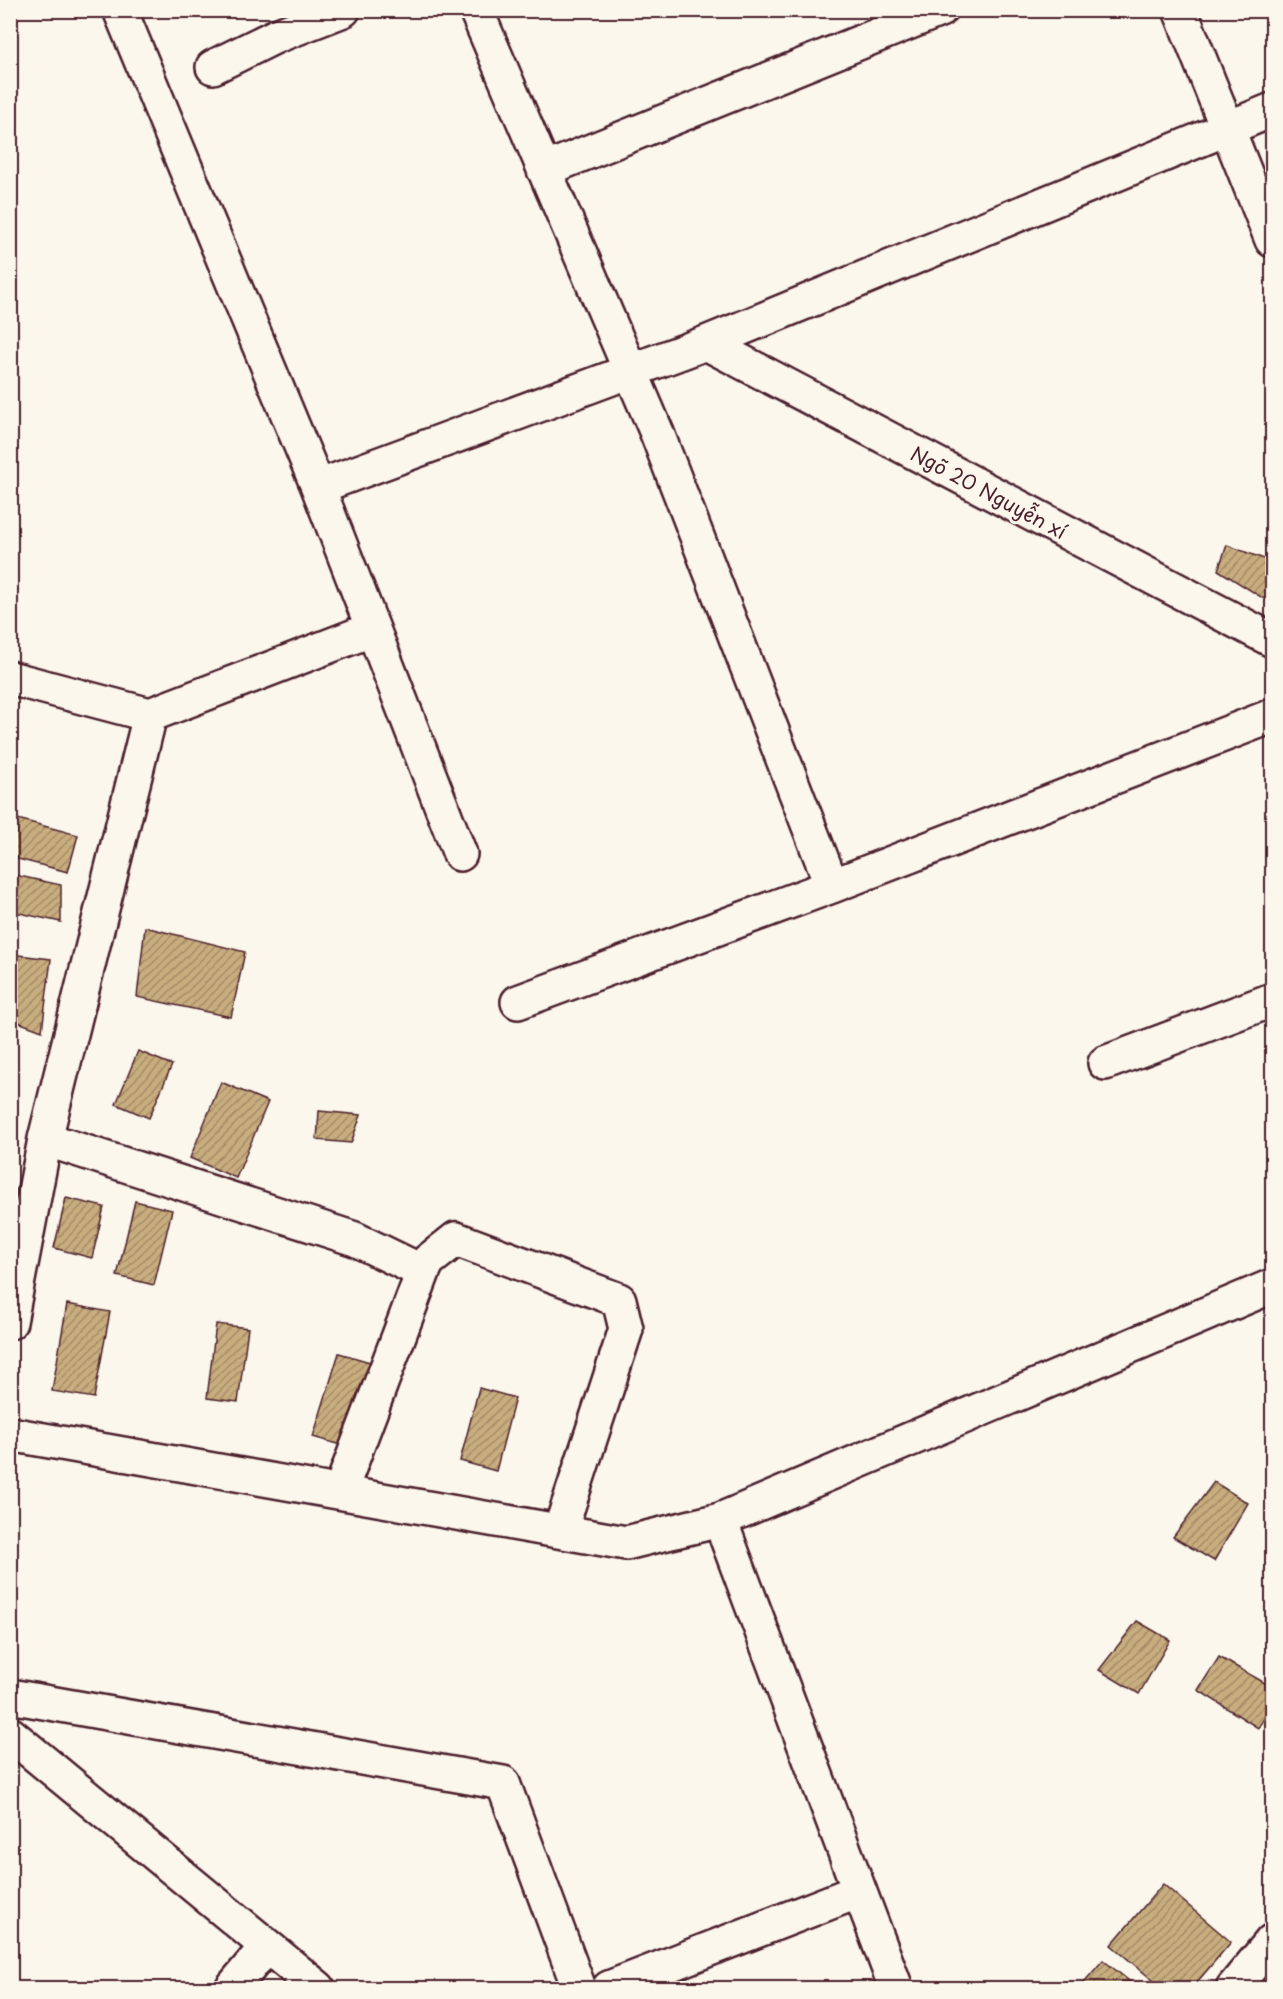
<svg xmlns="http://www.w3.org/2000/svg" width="1283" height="1999" viewBox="0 0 1283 1999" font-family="'Playpen Sans',sans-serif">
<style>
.building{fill:url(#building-hatch);stroke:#4a1f2b;stroke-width:1.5}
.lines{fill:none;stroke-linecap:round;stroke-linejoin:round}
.minor-casing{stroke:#4a1f2b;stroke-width:38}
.minor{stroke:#fbf7ec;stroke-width:33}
.labels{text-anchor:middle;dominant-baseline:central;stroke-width:6;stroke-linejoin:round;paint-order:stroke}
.street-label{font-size:20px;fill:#4a1f2b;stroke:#fbf7ec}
</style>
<defs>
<pattern id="building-hatch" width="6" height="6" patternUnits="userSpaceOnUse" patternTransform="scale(1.5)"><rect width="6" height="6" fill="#c8ad7e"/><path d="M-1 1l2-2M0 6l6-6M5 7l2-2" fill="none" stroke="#a48c67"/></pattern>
</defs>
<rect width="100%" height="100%" fill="#fbf7ec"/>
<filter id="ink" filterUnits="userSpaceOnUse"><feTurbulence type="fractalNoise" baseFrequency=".0167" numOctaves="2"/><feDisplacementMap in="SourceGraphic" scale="12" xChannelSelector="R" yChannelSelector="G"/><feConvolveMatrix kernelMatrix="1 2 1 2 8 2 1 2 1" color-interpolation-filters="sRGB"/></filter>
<g filter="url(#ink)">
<path class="building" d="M1227 545 1272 562V604L1218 570Z
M10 817 78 835 68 872 10 857Z
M10 874 61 885V922L10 911Z
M145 927 245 952 231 1017 137 997Z
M10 954 51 959 42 1031 10 1019Z
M138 1051 172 1065 149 1118 116 1104Z
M221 1082 268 1102 236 1178 190 1158Z
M319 1111 361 1115 351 1143 317 1140Z
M66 1198 104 1207 92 1258 54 1248Z
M135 1201 172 1210 154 1285 117 1276Z
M67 1304 110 1312 94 1398 52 1391Z
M216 1324 248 1328 238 1402 207 1398Z
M339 1353 370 1362 344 1446 313 1437Z
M479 1388 515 1398 496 1471 460 1461Z
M1214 1482 1248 1503 1214 1561 1173 1537Z
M1137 1621 1170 1640 1139 1694 1099 1670Z
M1219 1657 1272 1687V1706L1258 1728 1198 1690Z
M1163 1884 1231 1942 1192 1988H1162L1111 1945Z
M1103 1960 1138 1988H1079Z"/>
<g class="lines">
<defs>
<path id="minor" d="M120 10 318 487 460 854
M476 10 657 433 832 886
M1180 10 1272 240
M213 67 276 36 343 10
M544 170 940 10
M706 343 1272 640
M318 487 706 343 1272 110
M10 678 150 715 373 629
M518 1002 832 886 1272 716
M1105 1063 1272 1000
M45 1139 355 1239 423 1272
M10 1322 45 1139 150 715
M10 1434 626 1543 720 1520 1272 1286
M340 1492 423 1272 428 1261 456 1239 619 1300 626 1329 560 1531
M720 1520 896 1988
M10 1696 503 1783 579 1988
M10 1734 318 1988
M232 1988 267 1946
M609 1988 859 1891
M1233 1988 1272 1941"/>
</defs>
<use href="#minor" class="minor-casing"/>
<use href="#minor" class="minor"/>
</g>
</g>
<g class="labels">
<g class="street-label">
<text transform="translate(989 492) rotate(28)">Ngõ 20 Nguyễn xí</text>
</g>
</g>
<rect width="1283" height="1999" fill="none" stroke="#fbf7ec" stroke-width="36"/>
<rect x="18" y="18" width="1247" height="1963" fill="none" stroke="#4a1f2b" stroke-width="2" filter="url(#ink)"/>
</svg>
